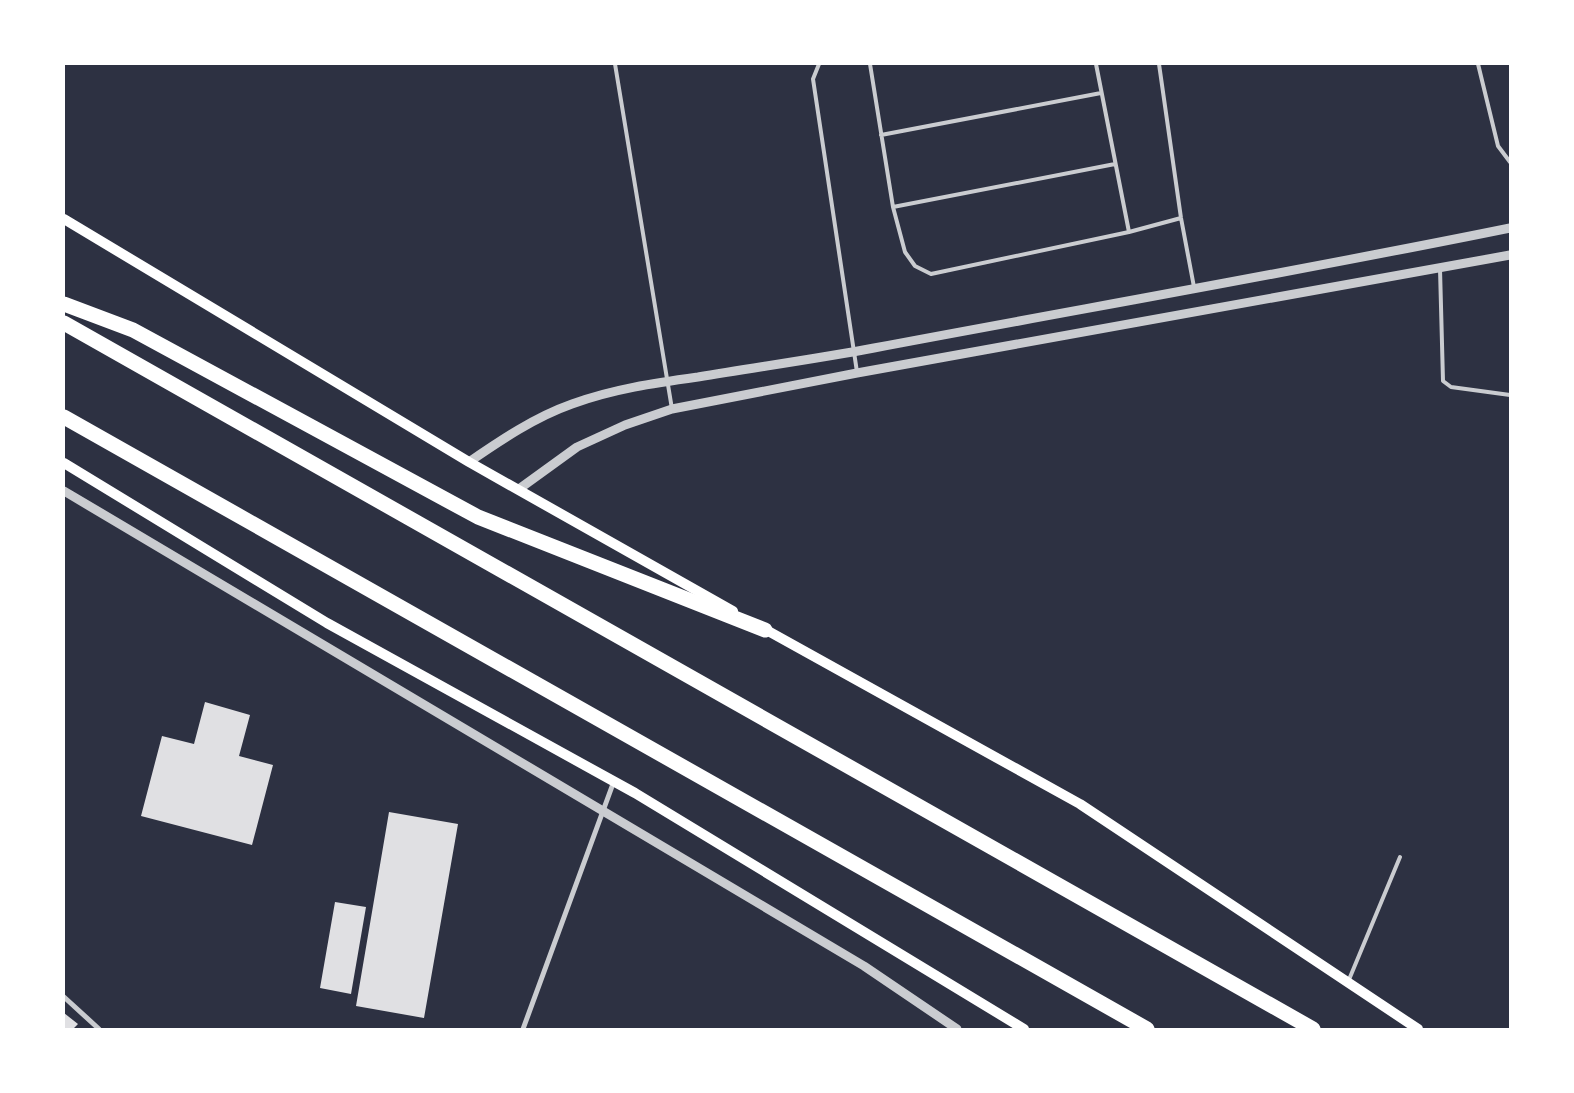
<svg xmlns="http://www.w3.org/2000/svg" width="1574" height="1093" viewBox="0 0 1574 1093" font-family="Bitter,serif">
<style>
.building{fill:#e0e0e3}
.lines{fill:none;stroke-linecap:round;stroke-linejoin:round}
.service{stroke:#caccd0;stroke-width:4}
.minor{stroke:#caccd0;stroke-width:5}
.tertiary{stroke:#caccd0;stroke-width:9}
.secondary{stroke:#fff;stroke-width:10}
.motorway{stroke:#fff;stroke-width:15}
</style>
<rect width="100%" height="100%" fill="#2d3142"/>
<path class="building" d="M205 702 250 715 239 756 273 765 252 845 141 816 162 736 194 744Z
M389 812 458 824 424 1018 356 1006Z
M335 902 366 907 351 994 320 988Z
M64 1013 78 1024 73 1029H64Z"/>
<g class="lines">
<path class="service" d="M615 64 672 409
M819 64 813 79 857 372
M870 64 893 207 905 252 915 266 931 274 1129 232 1181 218
M1096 64 1129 232
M1159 64 1181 218 1194 287
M1478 64 1498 146 1510 162
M881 135 1101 93
M893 207 1115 164
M1440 269 1443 381 1451 387 1510 395
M1348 982 1400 857"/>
<path class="minor" d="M64 997 99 1029
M523 1029 614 781"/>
<path class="tertiary" d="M469 462C501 440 535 417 572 404 613 389 655 383 698 377 757 367 816 359 874 348 1086 308 1299 271 1510 228
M519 489 577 447 625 425 672 409 857 373 1510 255
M64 491 864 966 957 1029"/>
<path class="secondary" d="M64 219 469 462 733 611
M64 463 327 623 635 793 1024 1029
M761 627 1080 804 1418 1029"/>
<path class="motorway" d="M64 304 133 330 478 517 765 630
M64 323 1313 1029
M64 417 1147 1029"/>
</g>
<rect width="1574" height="1093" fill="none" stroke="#ffffff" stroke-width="130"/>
</svg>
